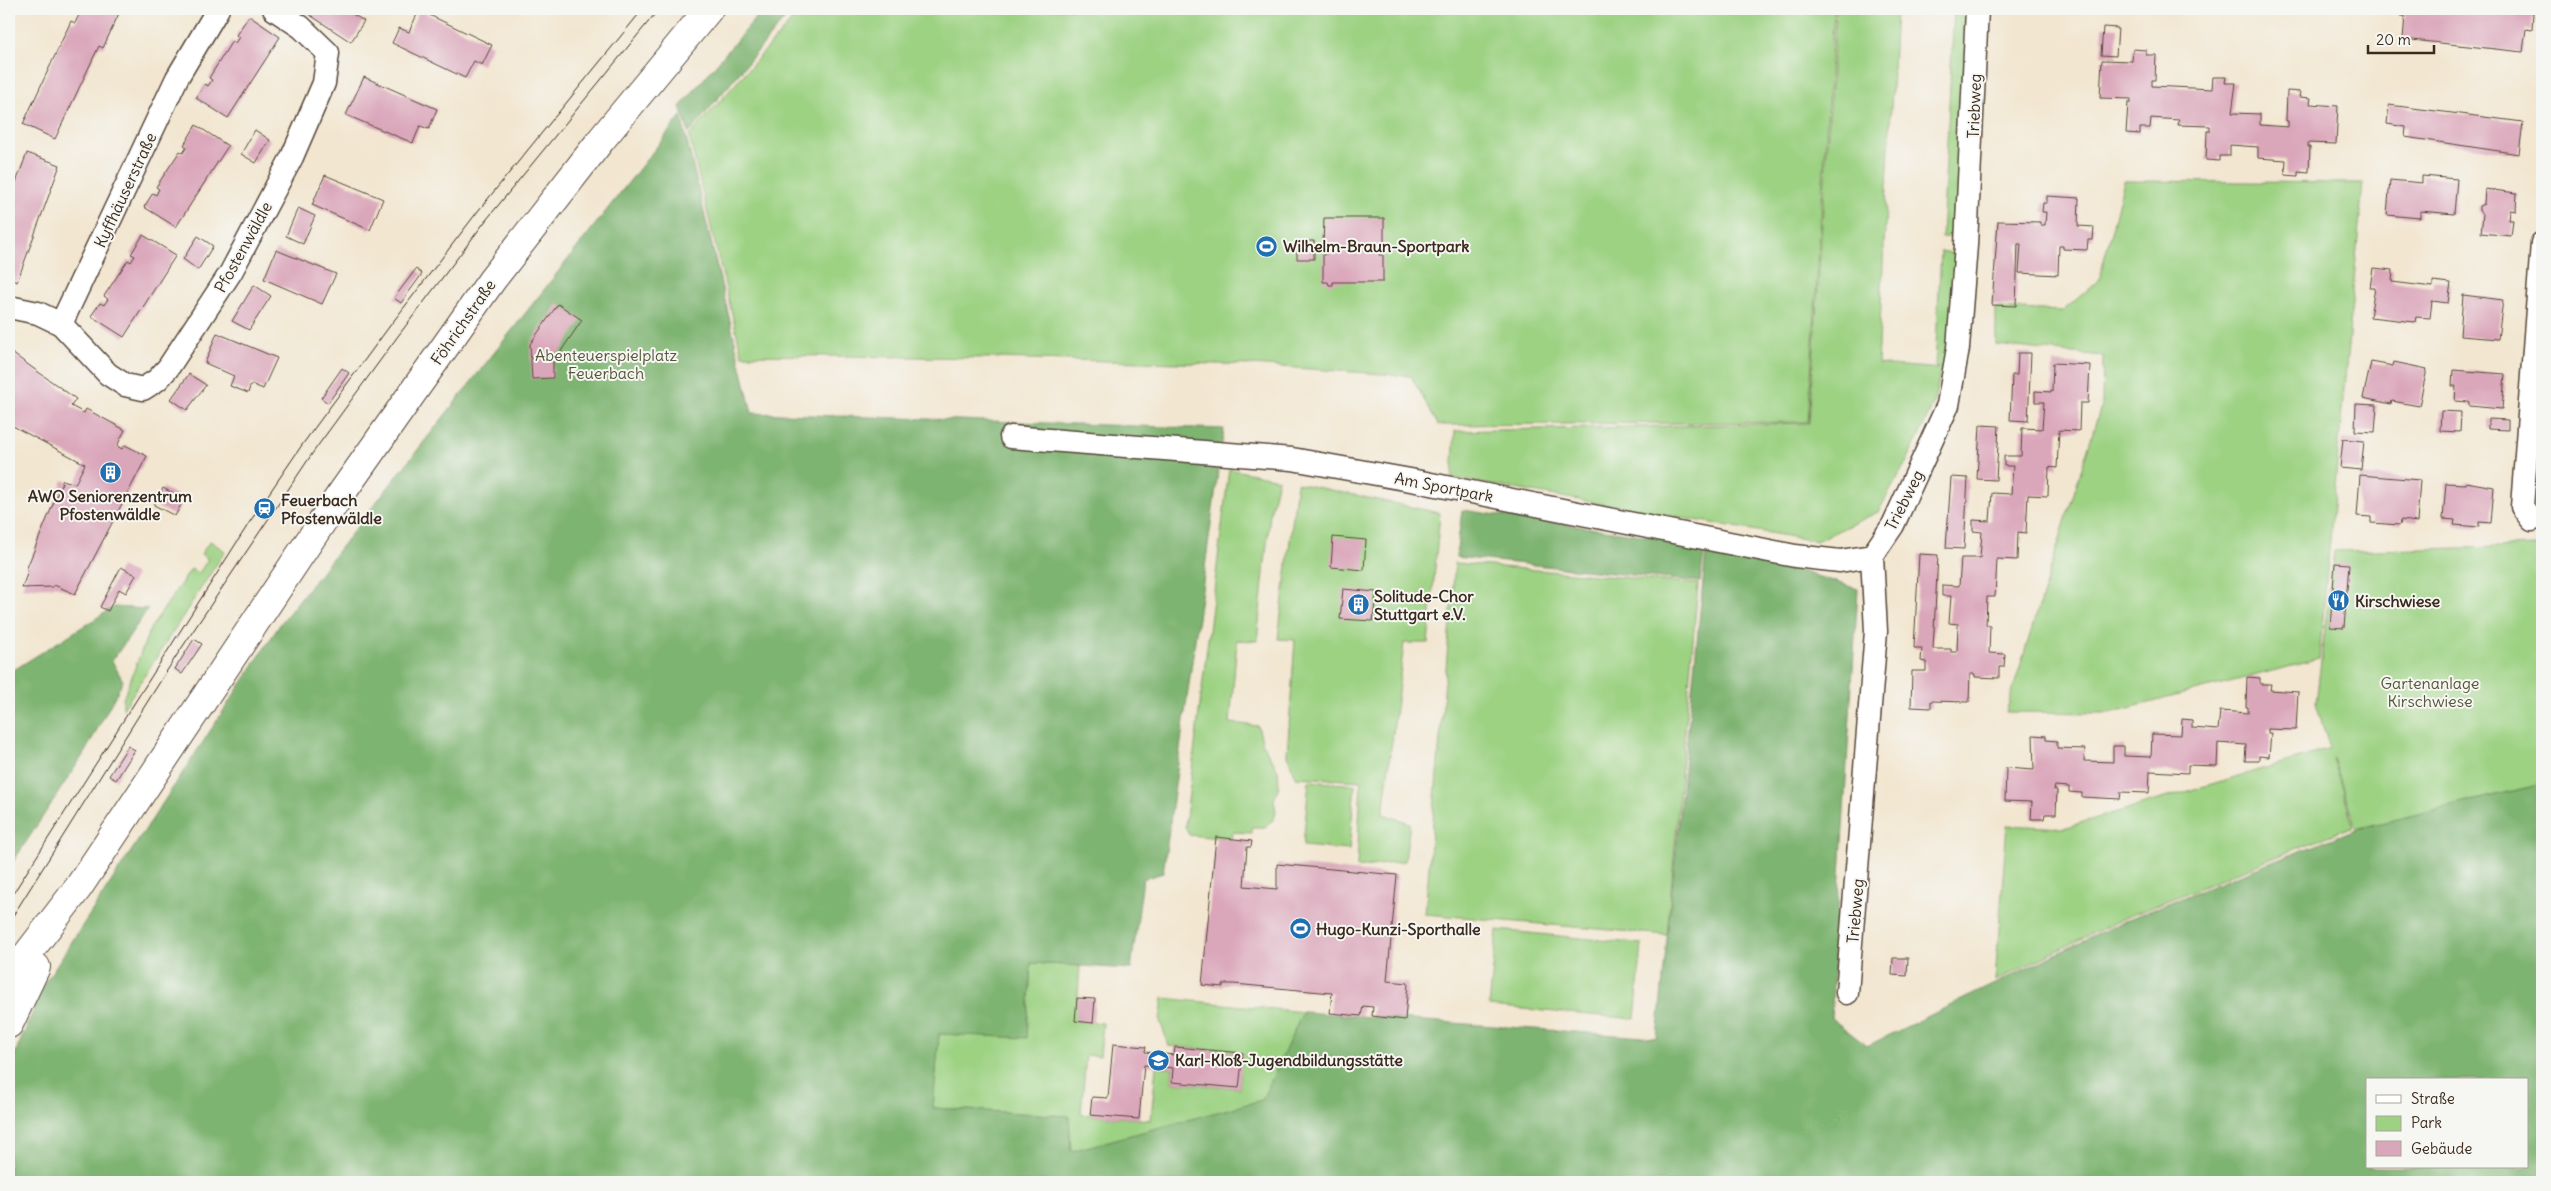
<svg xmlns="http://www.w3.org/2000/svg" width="2551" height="1191" viewBox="0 0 2551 1191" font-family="Delius,sans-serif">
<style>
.green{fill:#9dd283;stroke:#6c7e50}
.forest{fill:#7eb471;stroke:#5c6f48;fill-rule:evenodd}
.building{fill:#daa6ba}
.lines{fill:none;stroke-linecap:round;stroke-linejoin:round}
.minor-casing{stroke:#564639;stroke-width:25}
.major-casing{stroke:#564639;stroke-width:30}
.minor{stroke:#fff;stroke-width:22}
.major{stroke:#fff;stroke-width:28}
.tram{stroke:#3b2a1e;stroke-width:1}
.labels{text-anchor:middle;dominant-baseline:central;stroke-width:4;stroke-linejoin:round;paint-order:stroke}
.street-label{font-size:16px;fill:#3b2a1e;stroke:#f6f6f2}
.poi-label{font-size:16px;font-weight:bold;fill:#3b2a1e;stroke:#f6f6f2;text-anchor:start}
.park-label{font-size:16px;fill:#545437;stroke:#f6f6f2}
</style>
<rect width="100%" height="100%" fill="#f6f6f2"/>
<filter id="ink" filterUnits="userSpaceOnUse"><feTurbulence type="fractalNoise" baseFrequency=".02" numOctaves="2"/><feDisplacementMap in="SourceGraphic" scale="10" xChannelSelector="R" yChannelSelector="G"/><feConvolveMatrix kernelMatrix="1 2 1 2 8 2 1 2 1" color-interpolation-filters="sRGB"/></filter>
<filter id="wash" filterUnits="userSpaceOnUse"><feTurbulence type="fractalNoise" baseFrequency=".0096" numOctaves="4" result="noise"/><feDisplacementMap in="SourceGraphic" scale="20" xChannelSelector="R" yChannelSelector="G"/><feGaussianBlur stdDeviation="1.12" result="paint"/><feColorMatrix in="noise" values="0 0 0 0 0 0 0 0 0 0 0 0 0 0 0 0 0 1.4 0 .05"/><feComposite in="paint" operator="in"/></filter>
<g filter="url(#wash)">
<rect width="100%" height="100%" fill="#f2e6d0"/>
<path class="green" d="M802 9H1834L1808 422 1438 425 1411 376 1252 365 995 358 742 355 689 136Z
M1836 9H1896L1878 364 1941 369 1934 403 1907 461 1878 512 1816 541 1452 478 1455 431 1809 423Z
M1954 9H1967L1957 237H1942Z
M2124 181 2363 183 2319 659 2109 713 2006 712 2102 403 2103 356 1996 345V308L2063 311 2099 280Z
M1941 251 1957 254 1948 368 1935 366Z
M1229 469 1278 479 1270 514 1257 641 1237 640 1230 723 1258 726 1263 745 1278 770 1279 786 1274 799 1276 812 1273 820 1265 827H1252V833L1232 832 1231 839 1189 835 1185 826Z
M1297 483 1440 513 1428 643H1404L1383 814 1410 823 1405 861 1357 868 1361 781 1296 777 1287 755 1295 640 1278 639Z
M210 541 225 551 123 709V699L150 629 191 569 199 573 208 559 201 554Z
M2542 546V784L2356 829 2333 758 2353 826 2122 919 1995 981 2007 825 2063 828 2330 749 2316 703 2334 551Z
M1455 563 1698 584 1667 935 1425 914Z
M1309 781 1355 785 1349 850 1303 846Z
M1497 930 1642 944 1635 1019 1489 1006Z
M1031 963 1080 966 1076 1021 1103 1023 1100 1056 1086 1055 1081 1114 1151 1120 1156 1066 1173 1068 1172 1082 1239 1088 1242 1053 1169 1046 1160 1021 1163 998 1303 1012 1263 1100 1070 1152 1068 1116 933 1108 939 1034 1026 1037Z"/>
<path class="forest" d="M763 9H793L689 133 680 107Z
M681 116 752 413 1224 429 1163 873 1143 879 1131 969 1031 963 1027 1038 939 1034 933 1108 1069 1116 1071 1151 1262 1100 1303 1012 1657 1038 1707 542 1858 589 1831 1018 1867 1046 2126 920 2356 829 2542 784V1182H9V1068L46 981 281 623ZM2367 1080H2527V1167H2367Z
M1462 510 1705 544 1700 582 1456 557Z
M114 607 148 609 112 661 123 681 85 752 9 868V673Z"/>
<g id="blocks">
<path class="building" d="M82 9H121L103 48 99 46 55 139 23 124 71 21 75 23Z
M301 9H344L364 21 351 42Z
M2402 9H2504L2533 12 2532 30 2526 29 2523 52 2403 39 2405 16H2401Z
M419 10 492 45 482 65 474 61 465 78 392 43 399 28 409 32Z
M249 16 280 37 228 118 196 98 205 84 208 86 212 80 209 78 232 41 235 43 239 37 236 35Z
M2103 27 2118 28 2116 56 2101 55Z
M2133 49 2146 50V55H2156L2155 80H2152V86L2212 89 2213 77H2226L2225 83H2236L2232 113 2260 114V125L2288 127V121H2286L2287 91 2301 92 2300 97 2311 98 2310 104 2338 106 2336 144 2308 143V147H2310L2309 172 2298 171V176L2285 175 2286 160 2258 158V147L2230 145V156H2219V161L2206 160 2207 131H2210V126L2178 125 2179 120 2151 118 2150 128H2140V134L2126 133 2128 103H2131V99L2100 98 2102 60 2132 61Z
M364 77 437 109 429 129 420 126 413 143 346 115Z
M2389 105 2523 122 2519 154 2405 137 2406 127 2387 124Z
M196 125 228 146 176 227 144 207 153 193 156 195 159 189 156 187 180 151 183 153 187 147 184 145Z
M255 130 270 140 256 163 241 154Z
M27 153 60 165 17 282 9 279V201Z
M325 175 383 199 370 230 312 205Z
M2422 176 2457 179 2454 214 2420 211V218L2387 215 2390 180 2422 183Z
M2485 189 2517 193 2516 211 2510 210 2509 220H2513L2511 236 2481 233 2483 214 2479 211V206L2484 204Z
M2047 196 2079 198 2078 226 2094 227 2093 240H2088L2087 250 2063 249V246H2059L2058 275 2019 273 2021 244H2018L2016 306 1992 305 1998 221 2040 222V225H2045L2046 212H2042L2043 203H2047Z
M298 208 315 216 303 244 286 236Z
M1324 218H1384V247H1380L1379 255H1383V282H1333V285H1329L1328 282H1323V254H1327V246L1323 245Z
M143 235 176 255 124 337 91 316 100 303 104 305 108 299 104 296 128 260 131 262 135 256 131 254Z
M198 236 213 246 198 270 183 259Z
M1297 241H1314V259H1297Z
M276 250 336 274 322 304 264 279Z
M2373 268 2393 270 2392 282 2433 287V281L2451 283 2448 303 2432 301 2430 318 2416 317 2415 322 2370 317 2375 288H2370Z
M416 269 422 274 401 303 394 298Z
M254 285 271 296 249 330 232 321Z
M2463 295 2503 300 2498 339 2460 336Z
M558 304 582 320 559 354 557 352 553 357V378L532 379 530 344Z
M217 333 277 358 263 389 251 384 248 393 230 386 234 376 205 363Z
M9 351 76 399 71 406 84 413 86 409 125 430 117 446 122 449 125 445 147 456 75 594 54 585 53 587 22 588 28 571 26 570 63 480 75 484 85 464 9 424Z
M2018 353H2031L2028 421 2010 420 2012 375H2017Z
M2371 362 2393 366 2394 362 2427 369 2419 406 2392 401 2391 404 2363 398Z
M2053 363 2090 365 2088 403H2080L2079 431 2059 430 2057 468 2049 467 2048 496 2028 495 2026 533 2018 532 2017 560 1997 559 1995 597H1987L1986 625H1990L1989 653 2005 654 2004 667H1999V678L1975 677V674H1970L1969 702 1931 701V708L1911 707 1912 671H1926V662L1921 661 1922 648H1914L1919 554 1938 555 1933 649H1951V652H1957L1958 624 1949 623 1951 596H1942V585L1959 586 1961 558H1980L1982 532 1973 531V520L1990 521 1992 493 2011 494 2013 466H2004V456H2021L2022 428 2042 429 2044 402H2035V391L2052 392Z
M342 368 349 373 328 403 321 398Z
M2453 370 2505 374 2502 409 2469 406V402L2455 401 2456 386H2452Z
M189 374 206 385 187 410 171 399Z
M2356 404 2377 405 2375 432 2355 431Z
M2441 411 2461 412 2460 432 2440 431Z
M2488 419 2508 420V430L2488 429Z
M1980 425 1999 426 1996 480 1977 479Z
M2343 439 2364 441 2361 470 2340 468Z
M2360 475 2420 480 2417 522 2401 520 2400 525 2371 523V517L2357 516Z
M1951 477 1968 478 1964 549 1946 548Z
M2466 482 2494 487 2491 523 2479 522V527L2454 525 2455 520 2443 519 2446 483 2465 484Z
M163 488 184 499 175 516 154 505Z
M1333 537 1366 540 1364 570 1331 567Z
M2335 563 2349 564 2344 628 2330 627Z
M121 567 136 575 126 593 119 589 108 611 100 607Z
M1343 589 1376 592 1373 621 1340 619Z
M194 639 202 644 182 674 175 669Z
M2247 677 2260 678V684H2271L2270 690 2298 692 2296 730 2268 729V733H2271L2269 757 2259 756V761H2245L2246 745 2218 743 2217 766 2188 765V773L2150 771 2149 793 2121 792 2120 799 2082 797V793L2069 792V787L2055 786 2054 790H2057L2056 814H2045L2044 819H2031L2032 802 2005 801 2006 768 2034 770 2033 735 2046 736V740L2057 741V748L2085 749 2084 761 2113 762V746H2124V756L2151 757 2152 734 2181 735 2182 719 2192 720V728L2218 730 2220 711 2248 713V707H2246Z
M128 746 135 750 116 780 109 776Z
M1216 837 1252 841 1251 847H1247L1244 886 1277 889V864L1397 875 1387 981 1408 983 1405 1020 1372 1016 1373 1007 1363 1006 1361 1016 1330 1013 1332 993 1234 984H1223V987L1202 985Z
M1893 958H1908L1907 976 1892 975Z
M1077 998 1095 999 1093 1023 1075 1021Z
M1113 1044 1146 1047 1145 1052 1174 1055 1175 1047 1243 1053 1239 1088 1172 1082 1173 1068 1144 1065 1139 1119 1090 1115 1092 1097 1108 1098Z"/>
</g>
</g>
<g filter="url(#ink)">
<use href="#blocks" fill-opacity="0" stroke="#564639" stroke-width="1"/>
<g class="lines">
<defs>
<path id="minor" d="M9 307 38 313 61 324 108 374 125 385 143 389 157 380 168 368 231 272 292 157 324 83 328 53 301 27 274 9
M61 324 177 78 218 9
M1011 437 1292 459 1416 481 1795 556 1840 561 1872 556
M2532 520 2522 507 2542 243
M1847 993 1876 631 1872 556 1893 525 1948 405 1958 348 1966 245 1977 9"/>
<path id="major" d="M9 984 19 965 78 888 334 504 492 280 601 140 709 9
M9 1024 36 967"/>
</defs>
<use href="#minor" class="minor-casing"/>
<use href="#major" class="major-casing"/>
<use href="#minor" class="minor"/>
<use href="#major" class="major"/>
<path class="tram" d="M9 900 251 520 302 445 389 327 478 211 643 9
M9 922 175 658 314 451 398 336 487 219 659 9"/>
</g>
</g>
<defs>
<symbol id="stadium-disc" viewBox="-11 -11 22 22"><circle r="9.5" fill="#1f6fb2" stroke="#f6f6f2"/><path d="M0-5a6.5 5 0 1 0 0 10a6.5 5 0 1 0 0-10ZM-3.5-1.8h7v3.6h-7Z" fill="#fff"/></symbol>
<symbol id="building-disc" viewBox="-11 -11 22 22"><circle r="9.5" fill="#1f6fb2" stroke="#f6f6f2"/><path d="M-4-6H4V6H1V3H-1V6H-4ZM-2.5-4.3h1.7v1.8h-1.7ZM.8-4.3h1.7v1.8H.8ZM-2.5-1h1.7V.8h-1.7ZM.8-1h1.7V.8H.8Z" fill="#fff"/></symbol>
<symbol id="station-disc" viewBox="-11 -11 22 22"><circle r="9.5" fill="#1f6fb2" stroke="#f6f6f2"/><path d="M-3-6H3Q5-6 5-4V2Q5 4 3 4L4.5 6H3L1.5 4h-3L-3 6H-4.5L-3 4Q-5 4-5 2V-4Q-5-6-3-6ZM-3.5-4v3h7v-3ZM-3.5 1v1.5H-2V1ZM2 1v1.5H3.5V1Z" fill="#fff"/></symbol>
<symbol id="restaurant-disc" viewBox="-11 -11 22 22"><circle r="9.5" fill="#1f6fb2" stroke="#f6f6f2"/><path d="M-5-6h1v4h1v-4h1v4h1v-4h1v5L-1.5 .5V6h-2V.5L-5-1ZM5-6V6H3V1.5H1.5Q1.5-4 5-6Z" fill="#fff"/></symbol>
<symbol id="university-disc" viewBox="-11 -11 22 22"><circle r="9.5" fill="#1f6fb2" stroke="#f6f6f2"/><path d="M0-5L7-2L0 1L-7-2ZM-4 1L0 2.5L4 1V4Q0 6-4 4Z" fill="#fff"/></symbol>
</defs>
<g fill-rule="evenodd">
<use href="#stadium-disc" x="1254" y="234" width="25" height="25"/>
<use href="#building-disc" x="98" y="460" width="25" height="25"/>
<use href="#station-disc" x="252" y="496" width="25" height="25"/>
<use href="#restaurant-disc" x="2326" y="588" width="25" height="25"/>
<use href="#building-disc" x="1346" y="592" width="25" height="25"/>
<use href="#stadium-disc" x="1288" y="916" width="25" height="25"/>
<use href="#university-disc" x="1146" y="1048" width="25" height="25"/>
</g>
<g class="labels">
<g class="street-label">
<text transform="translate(1974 106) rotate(-88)">Triebweg</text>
<text transform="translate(125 190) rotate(-65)">Kyffhäuserstraße</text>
<text transform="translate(243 247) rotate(-61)">Pfostenwäldle</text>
<text transform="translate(463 322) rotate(-55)">Föhrichstraße</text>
<text transform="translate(1444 487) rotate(11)">Am Sportpark</text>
<text transform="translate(1904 500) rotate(-63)">Triebweg</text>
<text transform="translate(1855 911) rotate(-85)">Triebweg</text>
</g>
<g class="poi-label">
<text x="1283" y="246">Wilhelm-Braun-Sportpark</text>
<text x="110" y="496" text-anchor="middle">AWO Seniorenzentrum<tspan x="110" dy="18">Pfostenwäldle</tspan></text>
<text x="281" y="500">Feuerbach<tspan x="281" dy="18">Pfostenwäldle</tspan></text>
<text x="1374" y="596">Solitude-Chor<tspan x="1374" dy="18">Stuttgart e.V.</tspan></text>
<text x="2355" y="601">Kirschwiese</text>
<text x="1316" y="929">Hugo-Kunzi-Sporthalle</text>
<text x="1175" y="1060">Karl-Kloß-Jugendbildungsstätte</text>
</g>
<g class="park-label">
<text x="606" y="355">Abenteuerspielplatz<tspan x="606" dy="18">Feuerbach</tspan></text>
<text x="2430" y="683">Gartenanlage<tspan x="2430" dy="18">Kirschwiese</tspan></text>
</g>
</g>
<rect width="2551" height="1191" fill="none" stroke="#f6f6f2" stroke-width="30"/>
<rect x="2366" y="1078" width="162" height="90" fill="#f6f6f2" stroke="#aba49d"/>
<rect x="2376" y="1095" width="25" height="8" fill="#ffffff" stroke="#aba49d"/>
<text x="2411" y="1104" font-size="15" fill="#3b2a1e">Straße</text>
<rect x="2376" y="1116" width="25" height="15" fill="#9dd283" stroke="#aba49d"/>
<text x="2411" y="1128" font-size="15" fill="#3b2a1e">Park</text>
<rect x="2376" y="1141" width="25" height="15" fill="#daa6ba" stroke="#aba49d"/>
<text x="2411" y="1154" font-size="15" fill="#3b2a1e">Gebäude</text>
<path d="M2368 45v8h66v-8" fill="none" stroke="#3b2a1e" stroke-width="2.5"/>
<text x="2376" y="45" font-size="15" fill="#3b2a1e" stroke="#f6f6f2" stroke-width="4" paint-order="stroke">20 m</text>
</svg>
